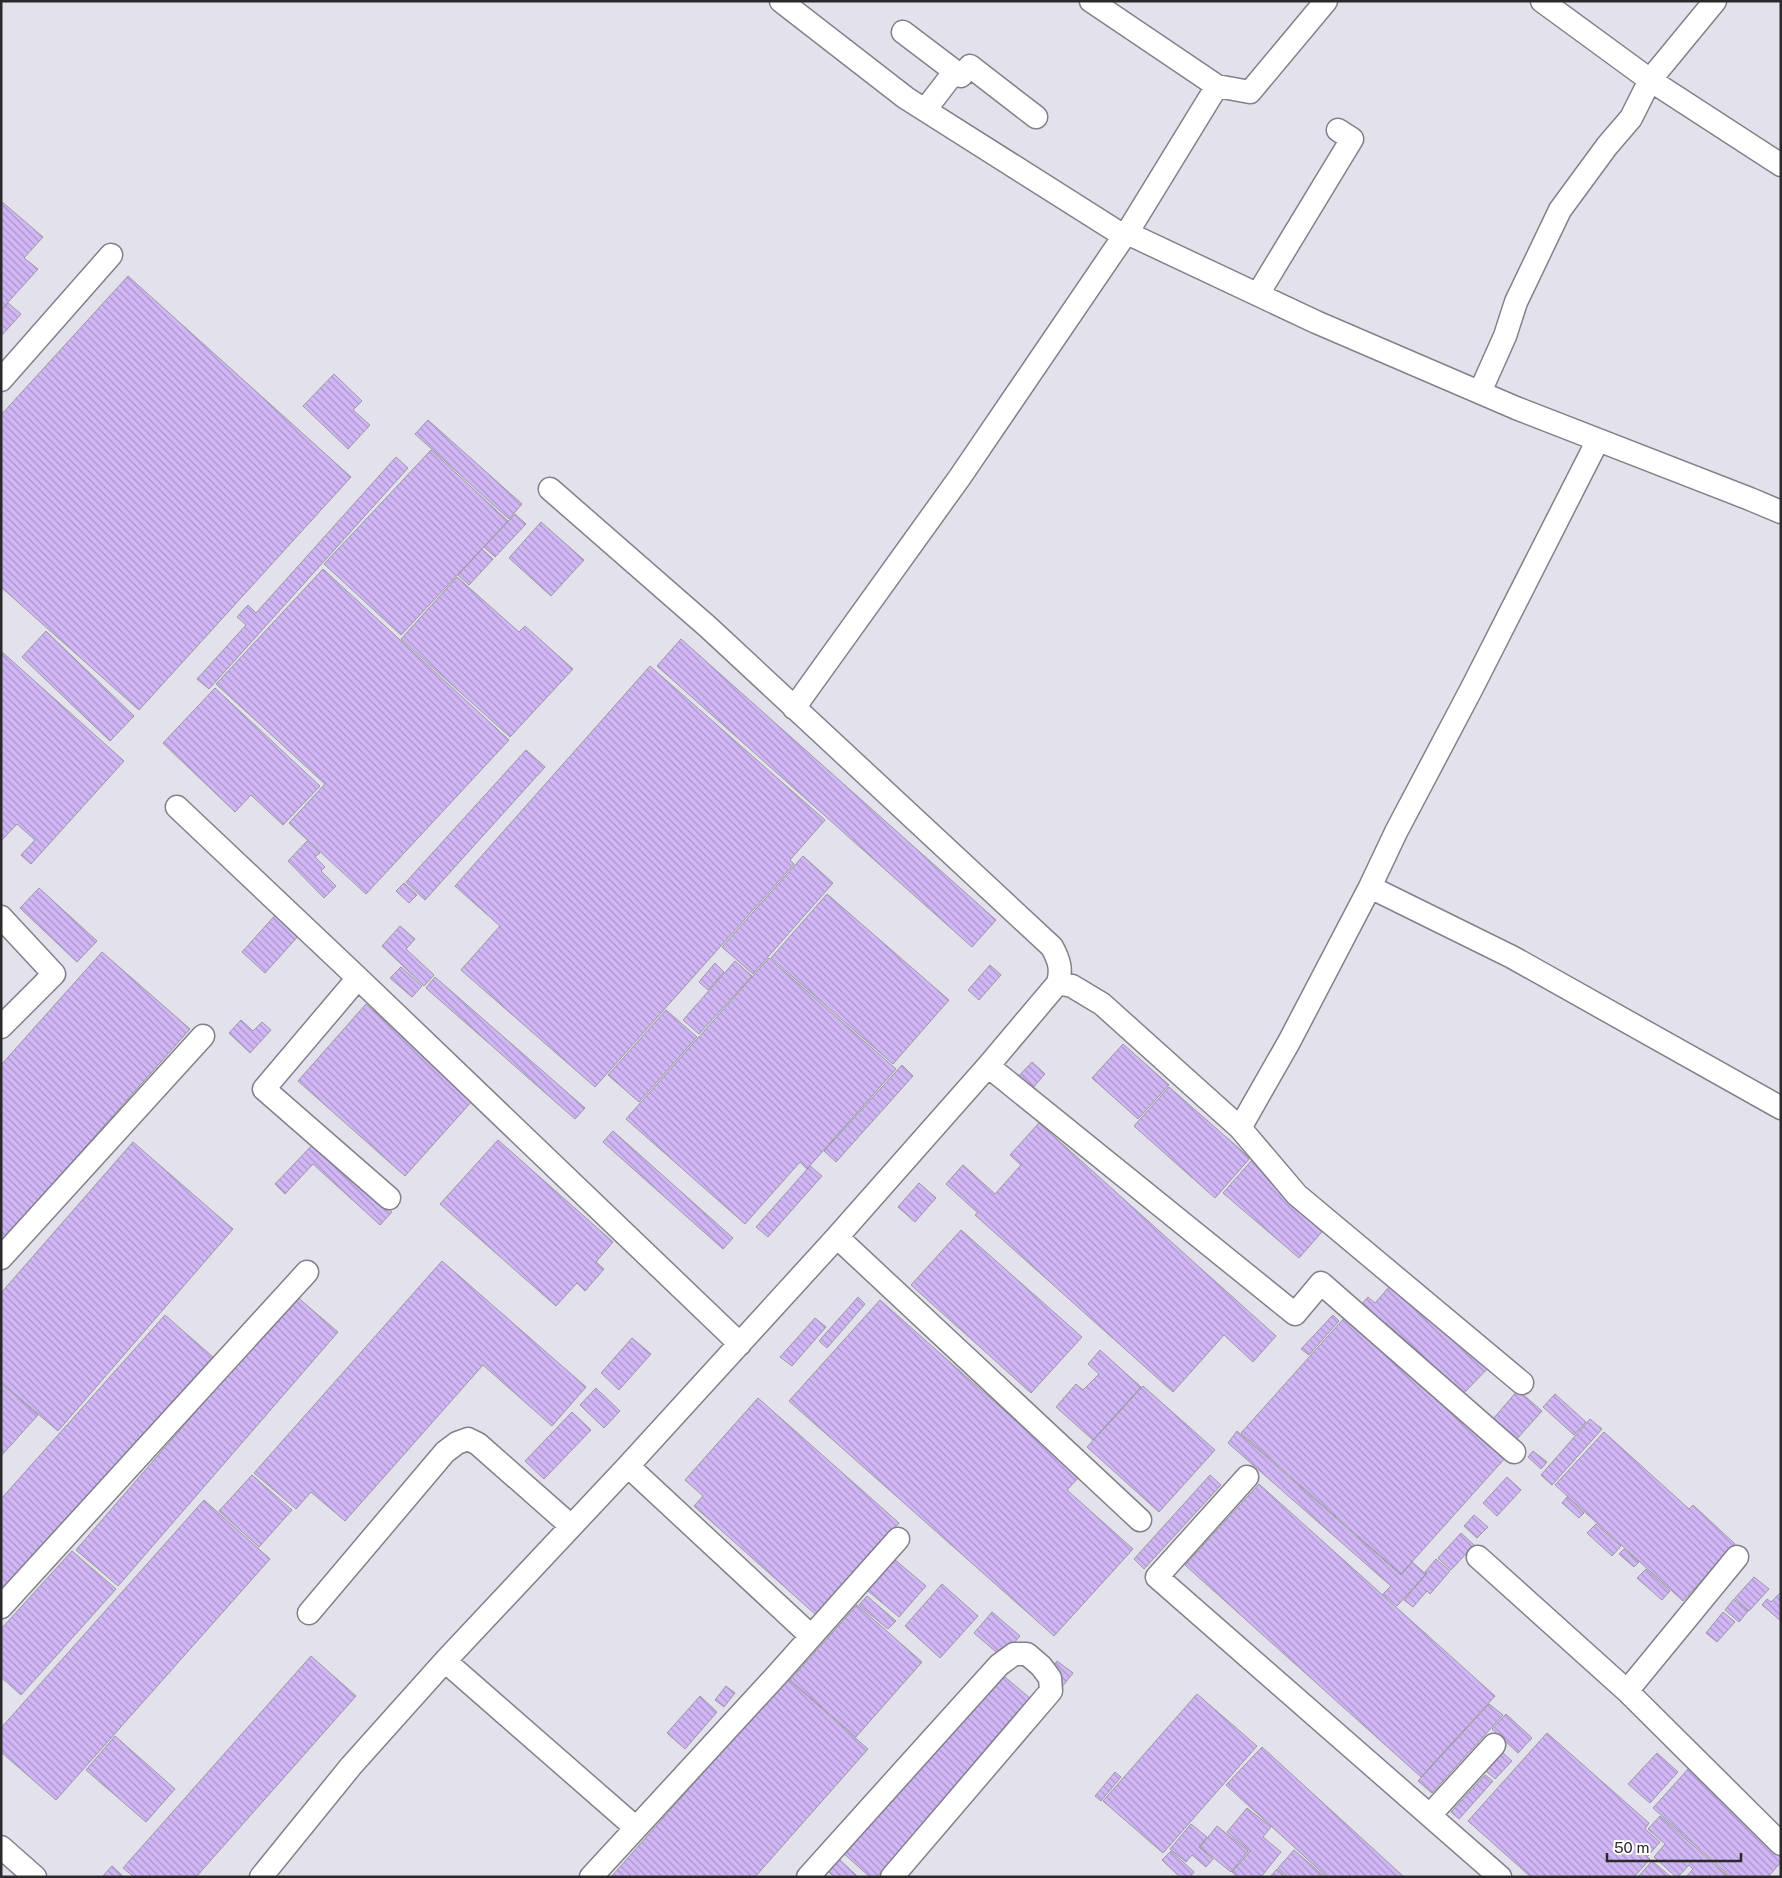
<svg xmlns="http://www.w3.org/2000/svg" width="1782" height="1878" viewBox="0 0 1782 1878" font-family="'Public Sans',sans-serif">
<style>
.building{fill:url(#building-back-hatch);stroke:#9c99a2}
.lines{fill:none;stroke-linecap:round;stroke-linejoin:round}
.minor-casing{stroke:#82818a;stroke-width:25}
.minor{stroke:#fff;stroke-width:22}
</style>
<defs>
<pattern id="building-back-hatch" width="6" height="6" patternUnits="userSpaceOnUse" patternTransform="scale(1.25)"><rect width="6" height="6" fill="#d1b7f6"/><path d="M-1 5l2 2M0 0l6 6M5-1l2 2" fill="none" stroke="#aa95c8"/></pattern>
</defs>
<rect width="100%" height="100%" fill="#e3e2ec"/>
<path class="building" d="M1 201 43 237 24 258 38 269 1 310Z
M128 276 351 477 139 710 1 587V415Z
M8 303 21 314 1 336V311Z
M334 374 362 401 353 410 370 425 348 449 303 406Z
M428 420 522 504 509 519 415 434Z
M431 450 508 521 401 635 324 564Z
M396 457 408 468 209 689 197 679 246 625 237 617 248 605 256 613Z
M515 514 526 524 495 557 484 547Z
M541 522 584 560 551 596 509 558Z
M482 549 493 559 469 585 458 575Z
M323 569 509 740 366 894 289 823 325 784 216 684Z
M457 577 519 632 525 626 573 669 510 737 401 639Z
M46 631 134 716 110 741 22 657Z
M681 639 996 920 972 947 657 666Z
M1 651 124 761 31 864 21 855 35 840 17 824 1 841Z
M650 666 825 820 790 860 794 864 595 1087 461 970 500 926 455 886Z
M215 688 320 786 283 825 251 795 235 812 163 743Z
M526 750 545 767 425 900 406 882Z
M307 841 320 853 315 857 325 867 321 871 336 886 324 898 288 861Z
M803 856 833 883 753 974 722 947Z
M404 883 417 895 409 903 396 891Z
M39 888 97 941 77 962 20 908Z
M827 894 949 1000 893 1064 771 958Z
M278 912 301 933 265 973 242 952Z
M400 926 415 939 406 949 434 975 424 986 382 946Z
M102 952 190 1029 1 1242V1065Z
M769 958 896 1069 807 1169 800 1162 745 1224 626 1119Z
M735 961 752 976 699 1034 683 1020Z
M715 963 724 972 708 990 699 982Z
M990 965 1001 975 979 1000 968 990Z
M401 967 422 986 412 997 390 978Z
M435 977 585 1108 575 1119 426 988Z
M366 1004 473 1100 405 1176 298 1081Z
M666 1010 697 1037 639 1102 608 1075Z
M241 1020 253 1031 262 1022 271 1030 250 1053 229 1033Z
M1123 1044 1169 1085 1138 1119 1092 1078Z
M1032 1062 1045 1074 1030 1091 1016 1079Z
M902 1065 913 1076 836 1162 824 1151Z
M1169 1087 1250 1158 1215 1198 1134 1126Z
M1039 1123 1276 1336 1253 1362 1224 1335 1173 1392 975 1215 978 1213 946 1184 963 1165 995 1194 1021 1165 1010 1155Z
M613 1131 733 1238 723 1249 603 1142Z
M498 1140 613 1242 596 1262 604 1269 585 1291 577 1283 556 1306 440 1204Z
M316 1141 392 1212 380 1225 313 1164 285 1194 275 1184Z
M133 1142 233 1229 58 1431 1 1382V1293Z
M1252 1160 1328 1225 1299 1258 1223 1193Z
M810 1166 822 1176 768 1237 756 1227Z
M919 1183 936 1198 915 1222 898 1207Z
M961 1230 1082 1337 1031 1393 911 1285Z
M442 1261 586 1387 552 1426 483 1365 345 1521 311 1492 296 1509 254 1473Z
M1397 1278 1492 1364 1464 1393 1385 1322 1382 1326 1360 1306 1368 1297 1375 1303Z
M296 1296 338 1332 118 1586 76 1550Z
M858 1297 865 1304 827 1348 819 1341Z
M880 1300 1079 1477 1067 1490 1133 1549 1054 1636 789 1401Z
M165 1315 214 1358 1 1597V1499Z
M1333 1315 1339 1321 1309 1355 1301 1349Z
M1346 1316 1506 1457 1401 1574 1241 1433Z
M815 1318 826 1327 792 1366 780 1357Z
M632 1338 651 1354 619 1390 601 1373Z
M1100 1350 1141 1387 1093 1440 1056 1407 1076 1384 1083 1390 1099 1374 1088 1364Z
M1 1383 38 1415 1 1456Z
M1143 1386 1215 1450 1159 1512 1087 1447Z
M596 1388 620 1411 604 1428 580 1405Z
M1518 1390 1542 1411 1516 1440 1493 1419Z
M1555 1394 1586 1422 1574 1435 1543 1407Z
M758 1398 899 1523 816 1615 694 1506 703 1496 685 1480Z
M572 1412 591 1430 544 1479 525 1461Z
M1590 1419 1602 1429 1552 1485 1541 1475Z
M1237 1431 1401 1575 1412 1562 1426 1574 1397 1606 1383 1594 1391 1586 1228 1443Z
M1604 1432 1689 1509 1693 1505 1735 1544 1683 1601 1555 1485Z
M1533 1451 1547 1462 1541 1469 1528 1457Z
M252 1475 292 1510 259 1547 219 1511Z
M1210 1475 1221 1485 1144 1569 1134 1559Z
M1507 1477 1521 1490 1497 1516 1483 1503Z
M1259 1484 1495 1696 1421 1777 1185 1565Z
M1567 1497 1584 1513 1579 1518 1562 1503Z
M204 1500 270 1559 56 1800 1 1752V1728Z
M1474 1515 1488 1527 1477 1538 1464 1526Z
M1596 1524 1621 1546 1612 1556 1587 1533Z
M1461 1533 1474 1545 1451 1570 1438 1558Z
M1624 1549 1639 1562 1634 1567 1619 1554Z
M72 1551 116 1589 21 1695 1 1677V1629Z
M894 1559 926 1586 899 1617 867 1590Z
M1436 1559 1450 1571 1430 1594 1427 1591 1413 1607 1404 1600 1427 1573 1425 1572Z
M1646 1569 1670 1591 1662 1600 1637 1578Z
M1754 1577 1769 1589 1749 1611 1735 1598Z
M942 1584 978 1616 940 1658 905 1626Z
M1781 1592V1621L1762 1605 1767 1599 1771 1602Z
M867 1596 896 1621 888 1629 859 1605Z
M1734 1599 1748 1611 1739 1622 1725 1610Z
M857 1605 922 1662 856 1737 790 1680Z
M992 1612 1020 1636 1002 1657 974 1633Z
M1723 1612 1735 1622 1717 1642 1706 1633Z
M311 1656 356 1696 196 1877H134L123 1868Z
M1057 1661 1073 1673 1061 1688 1045 1675Z
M999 1672 1031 1699 877 1877H870L842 1852Z
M787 1678 868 1749 755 1877H611Z
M726 1686 735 1693 724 1707 715 1700Z
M1197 1694 1257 1746 1163 1853 1103 1801Z
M700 1696 717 1712 685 1749 667 1733Z
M1489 1704 1503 1715 1432 1793 1418 1781Z
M1506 1714 1532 1738 1518 1753 1492 1729Z
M1547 1733 1649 1823 1645 1829 1660 1842 1647 1857 1650 1859 1634 1877H1531L1468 1821Z
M115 1736 175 1789 146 1822 86 1770Z
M1262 1747 1404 1877H1327L1226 1785Z
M1503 1753 1512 1761 1495 1779 1486 1771Z
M1657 1753 1678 1772 1650 1803 1628 1784Z
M1689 1768 1781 1849V1862L1768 1877H1731L1653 1808Z
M1115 1772 1121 1777 1101 1801 1095 1796Z
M1485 1775 1493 1781 1459 1819 1451 1812Z
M1247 1808 1271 1827 1263 1837 1281 1852 1261 1877H1238L1232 1872 1250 1851 1227 1832Z
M1660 1816 1729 1877H1686L1693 1869 1689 1865 1678 1877H1676L1654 1857 1665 1844 1648 1829Z
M1191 1824 1207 1837 1199 1847 1213 1859 1206 1867 1192 1855 1186 1862 1170 1849Z
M1217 1826 1248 1851 1231 1872 1200 1847Z
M1294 1850 1325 1877H1288L1278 1868Z
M1171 1851 1194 1872 1190 1877H1180L1162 1860Z
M838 1858 858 1877H834L827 1870Z
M1652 1861 1671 1877H1638Z
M112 1866 124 1877H102Z
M1277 1869 1286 1877H1270Z"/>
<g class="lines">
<defs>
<path id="minor" d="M781 1 906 98 1124 236 1127 233 1316 322 1516 408 1750 499 1781 512
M1091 1 1217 86
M1542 1 1650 80 1781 165
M903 32 961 76 970 66 1036 117
M925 110 955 71
M1127 233 1217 86 1250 92 1326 1
M1258 294 1352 139 1338 130
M1 380 111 255
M1480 392 1505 336 1516 302 1560 210 1607 146 1631 118 1650 80 1715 1
M794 708 960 477 1124 236
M177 807 358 978 740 1344
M1370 887 1512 957 1781 1108
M1 917 54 974 1 1027
M358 978 264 1089 389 1198
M1058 983 1072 986 1102 1004 1240 1128
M988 1066 1295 1314 1321 1283 1514 1452
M837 1237 1140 1520
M1 1258 203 1036
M1522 1383 1297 1195 1240 1128 1289 1042 1370 887 1396 832 1473 686 1598 440
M628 1466 811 1636
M1247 1477 1157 1577 1500 1877
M1478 1557 1627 1691 1781 1844
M1 1607 307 1272
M309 1613 445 1452 457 1443 468 1439 478 1444 571 1526
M445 1661 636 1828
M1627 1691 1737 1557
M1430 1815 1494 1745
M1 1847 35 1877
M261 1877 351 1766 445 1661 628 1466 837 1237 988 1066 1058 983C1062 969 1059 960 1052 947L708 627 550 489
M591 1877 776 1676 898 1539
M808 1877 999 1665 1014 1654H1027L1041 1666 1050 1678 1051 1691 892 1877"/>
</defs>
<use href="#minor" class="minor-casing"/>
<use href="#minor" class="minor"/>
</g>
<rect width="1782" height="1878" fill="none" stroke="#2a2a2d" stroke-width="5"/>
<path d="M1607 1853v8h134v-8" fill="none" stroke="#2a2a2d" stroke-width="2.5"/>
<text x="1614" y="1853" font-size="15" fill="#2a2a2d" stroke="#ffffff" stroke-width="4" paint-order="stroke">50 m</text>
</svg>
